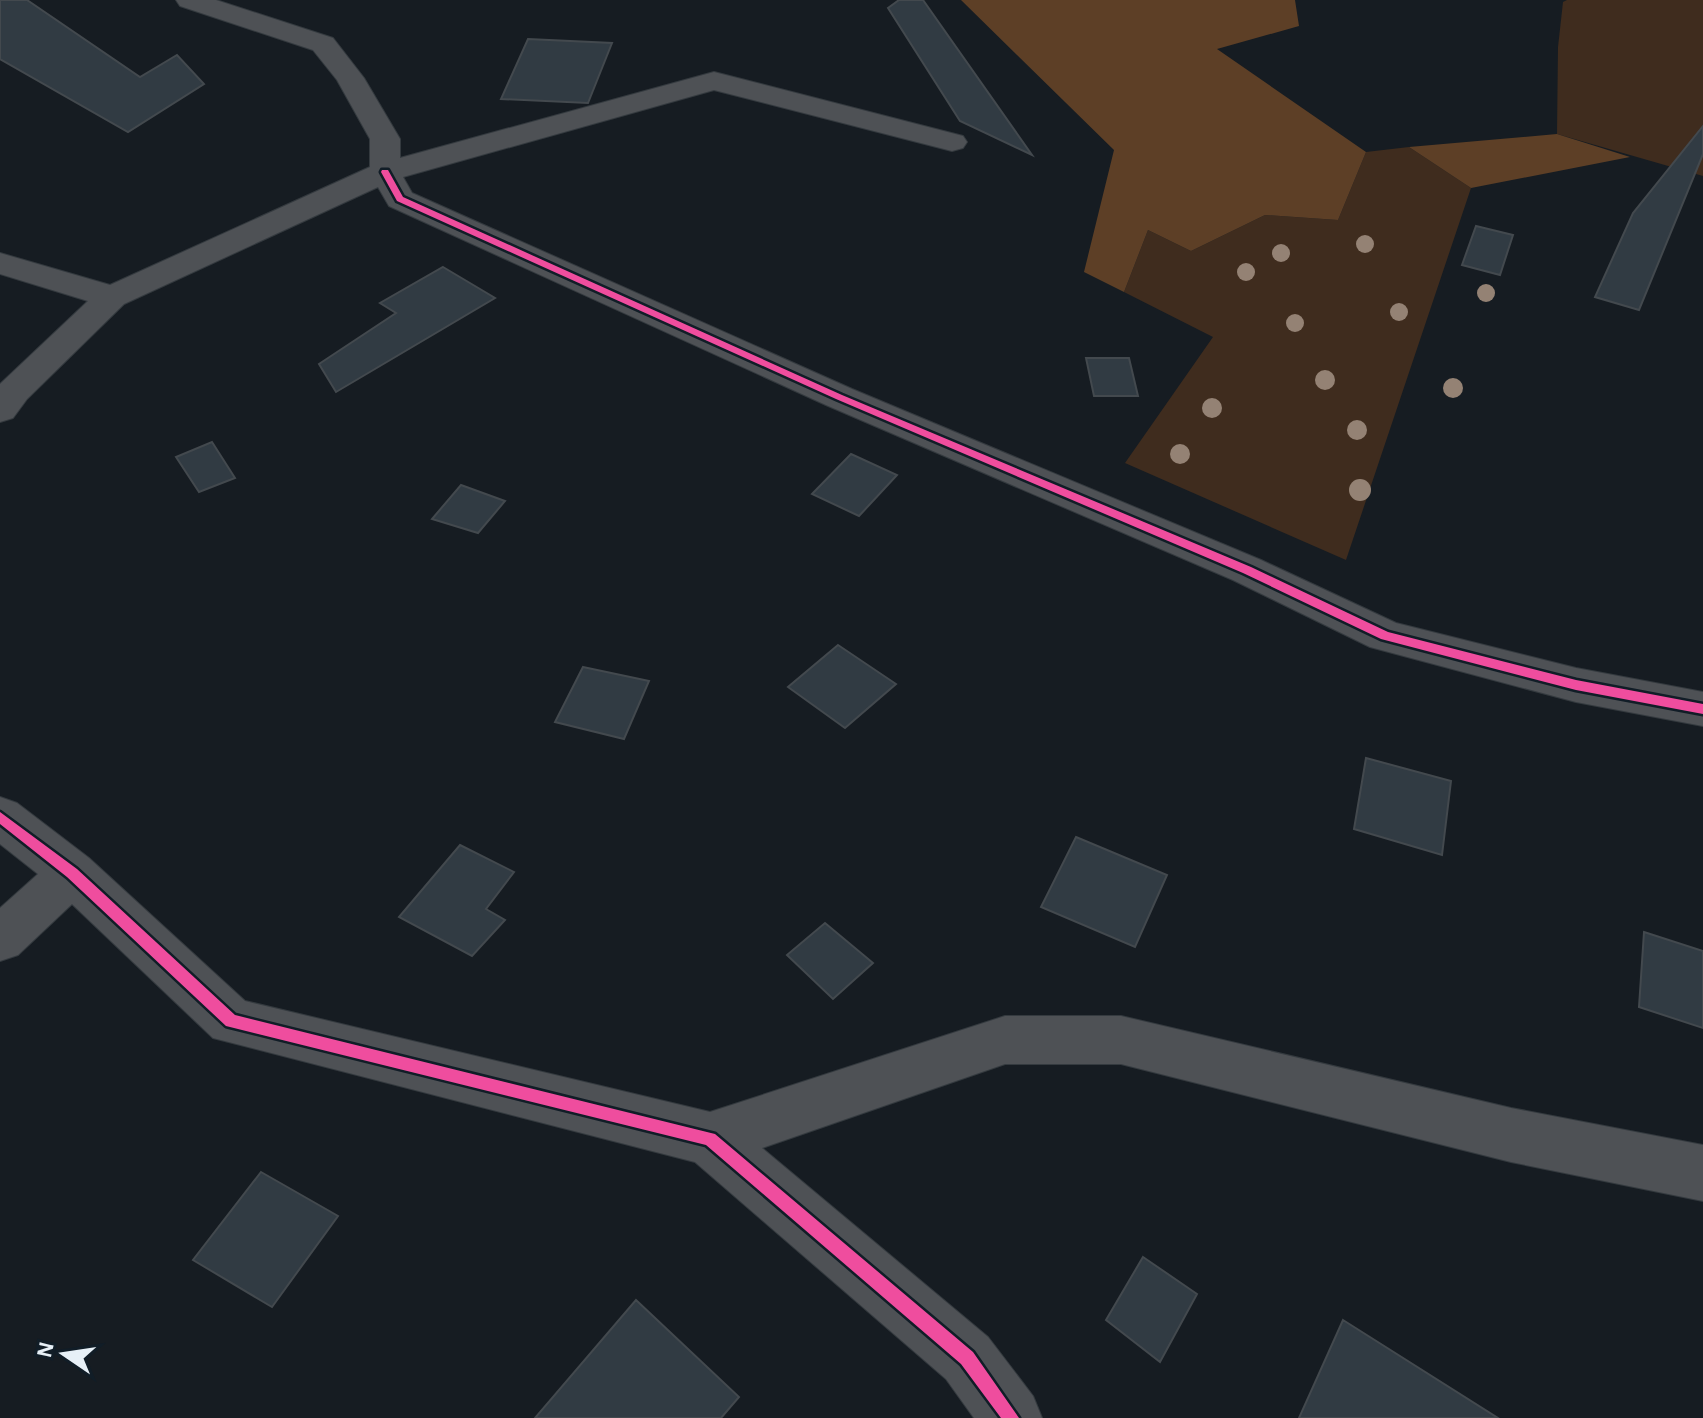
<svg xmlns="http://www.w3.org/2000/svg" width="1703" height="1418" viewBox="0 0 1703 1418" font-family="'Alegreya Sans',sans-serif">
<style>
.green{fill:#3f2c1e}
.forest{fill:#5d3f26}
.building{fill:#313b43;stroke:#43494e;stroke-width:2}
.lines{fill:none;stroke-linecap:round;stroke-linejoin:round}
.minor-casing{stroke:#343a3f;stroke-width:2}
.minor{fill:#4e5155;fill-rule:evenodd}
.cycleway-casing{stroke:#111d27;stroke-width:5}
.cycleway{fill:#ef4d9e;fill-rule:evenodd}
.tree{fill:#948274}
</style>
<rect width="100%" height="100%" fill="#161c22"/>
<path class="green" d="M1567 0H1703V176L1557 134 1558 47 1563 2Z
M1409 147 1471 188 1346 560 1125 463 1213 337 1124 292 1148 230 1191 251 1265 215 1338 220 1366 152Z"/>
<path class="forest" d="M961 0H1295L1299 26 1217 49 1366 152 1338 220 1265 215 1191 251 1148 230 1124 292 1084 272 1114 150Z
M1557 134 1630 157 1471 188 1409 147Z"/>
<path class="building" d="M0 0H27L140 77 177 55 204 84 128 132 0 59Z
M899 0H923L1032 155 960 121 888 8Z
M528 39 612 43 588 103 501 99Z
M1703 126V154L1639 310 1595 297 1633 213Z
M1476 226 1513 235 1500 275 1462 265Z
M443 267 495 298 336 392 319 364 396 313 380 303Z
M1086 358H1129L1138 396H1094Z
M212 442 235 478 199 492 176 457Z
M851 454 897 475 859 516 812 494Z
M461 485 505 501 478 533 432 519Z
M838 645 896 684 845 728 788 687Z
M583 667 649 681 624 739 555 722Z
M1366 758 1451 781 1442 855 1354 829Z
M1076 837 1167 875 1135 947 1041 907Z
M460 845 514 872 486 909 505 920 472 956 399 917Z
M825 923 873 963 833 999 787 955Z
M1644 932 1703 951V1028L1639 1007Z
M261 1172 338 1216 272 1307 193 1260Z
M1143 1257 1197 1294 1160 1362 1106 1320Z
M636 1300 739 1397 721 1418H535Z
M1343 1320 1498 1418H1299Z"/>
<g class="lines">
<defs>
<path id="minor" d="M176 0H216L333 38 364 78 400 139V158L714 72 963 136 967 142 963 148 952 151 714 90 403 177 412 193 852 389 1261 560 1396 623 1576 668 1703 692V726L1576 702 1370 647 1233 580 826 405 389 206 378 187 124 304 27 399 13 418 0 422V384L88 301 0 274V253L110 285 370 167V139L337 80 313 50 180 6Z
M0 797 17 803 89 858 245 1001 710 1112 1005 1016H1121L1511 1108 1703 1145V1201L1511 1162 1121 1064H1005L762 1148 988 1337 1033 1396 1042 1418H974L946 1379 695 1162 213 1038 72 904 18 955 0 961V908L38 874 0 844Z"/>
</defs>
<use href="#minor" class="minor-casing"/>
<use href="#minor" class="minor"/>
<defs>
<path id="cycleway" d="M382 170H388L403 197 842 395 1251 567 1388 632 1576 680 1703 704V714L1576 690 1381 639 1243 573 836 399 397 201 381 172Z
M0 812 77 869 235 1015 715 1134 973 1352 1019 1418H1001L961 1364 706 1145 226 1026 67 877 0 824Z"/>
</defs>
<use href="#cycleway" class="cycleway-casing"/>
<use href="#cycleway" class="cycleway"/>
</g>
<g class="tree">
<circle cx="1365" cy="244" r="9"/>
<circle cx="1281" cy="253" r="9"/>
<circle cx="1246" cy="272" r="9"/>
<circle cx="1486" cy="293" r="9"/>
<circle cx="1399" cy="312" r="9"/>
<circle cx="1295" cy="323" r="9"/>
<circle cx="1325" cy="380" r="10"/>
<circle cx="1453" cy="388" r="10"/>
<circle cx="1212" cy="408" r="10"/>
<circle cx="1357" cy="430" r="10"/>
<circle cx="1180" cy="454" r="10"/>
<circle cx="1360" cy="490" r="11"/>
</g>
<g transform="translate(64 1354) rotate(283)" stroke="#111d27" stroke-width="6" paint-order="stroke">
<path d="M0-6L14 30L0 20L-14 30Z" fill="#e7f0f7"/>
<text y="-12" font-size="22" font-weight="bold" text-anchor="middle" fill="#e7f0f7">N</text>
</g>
</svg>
